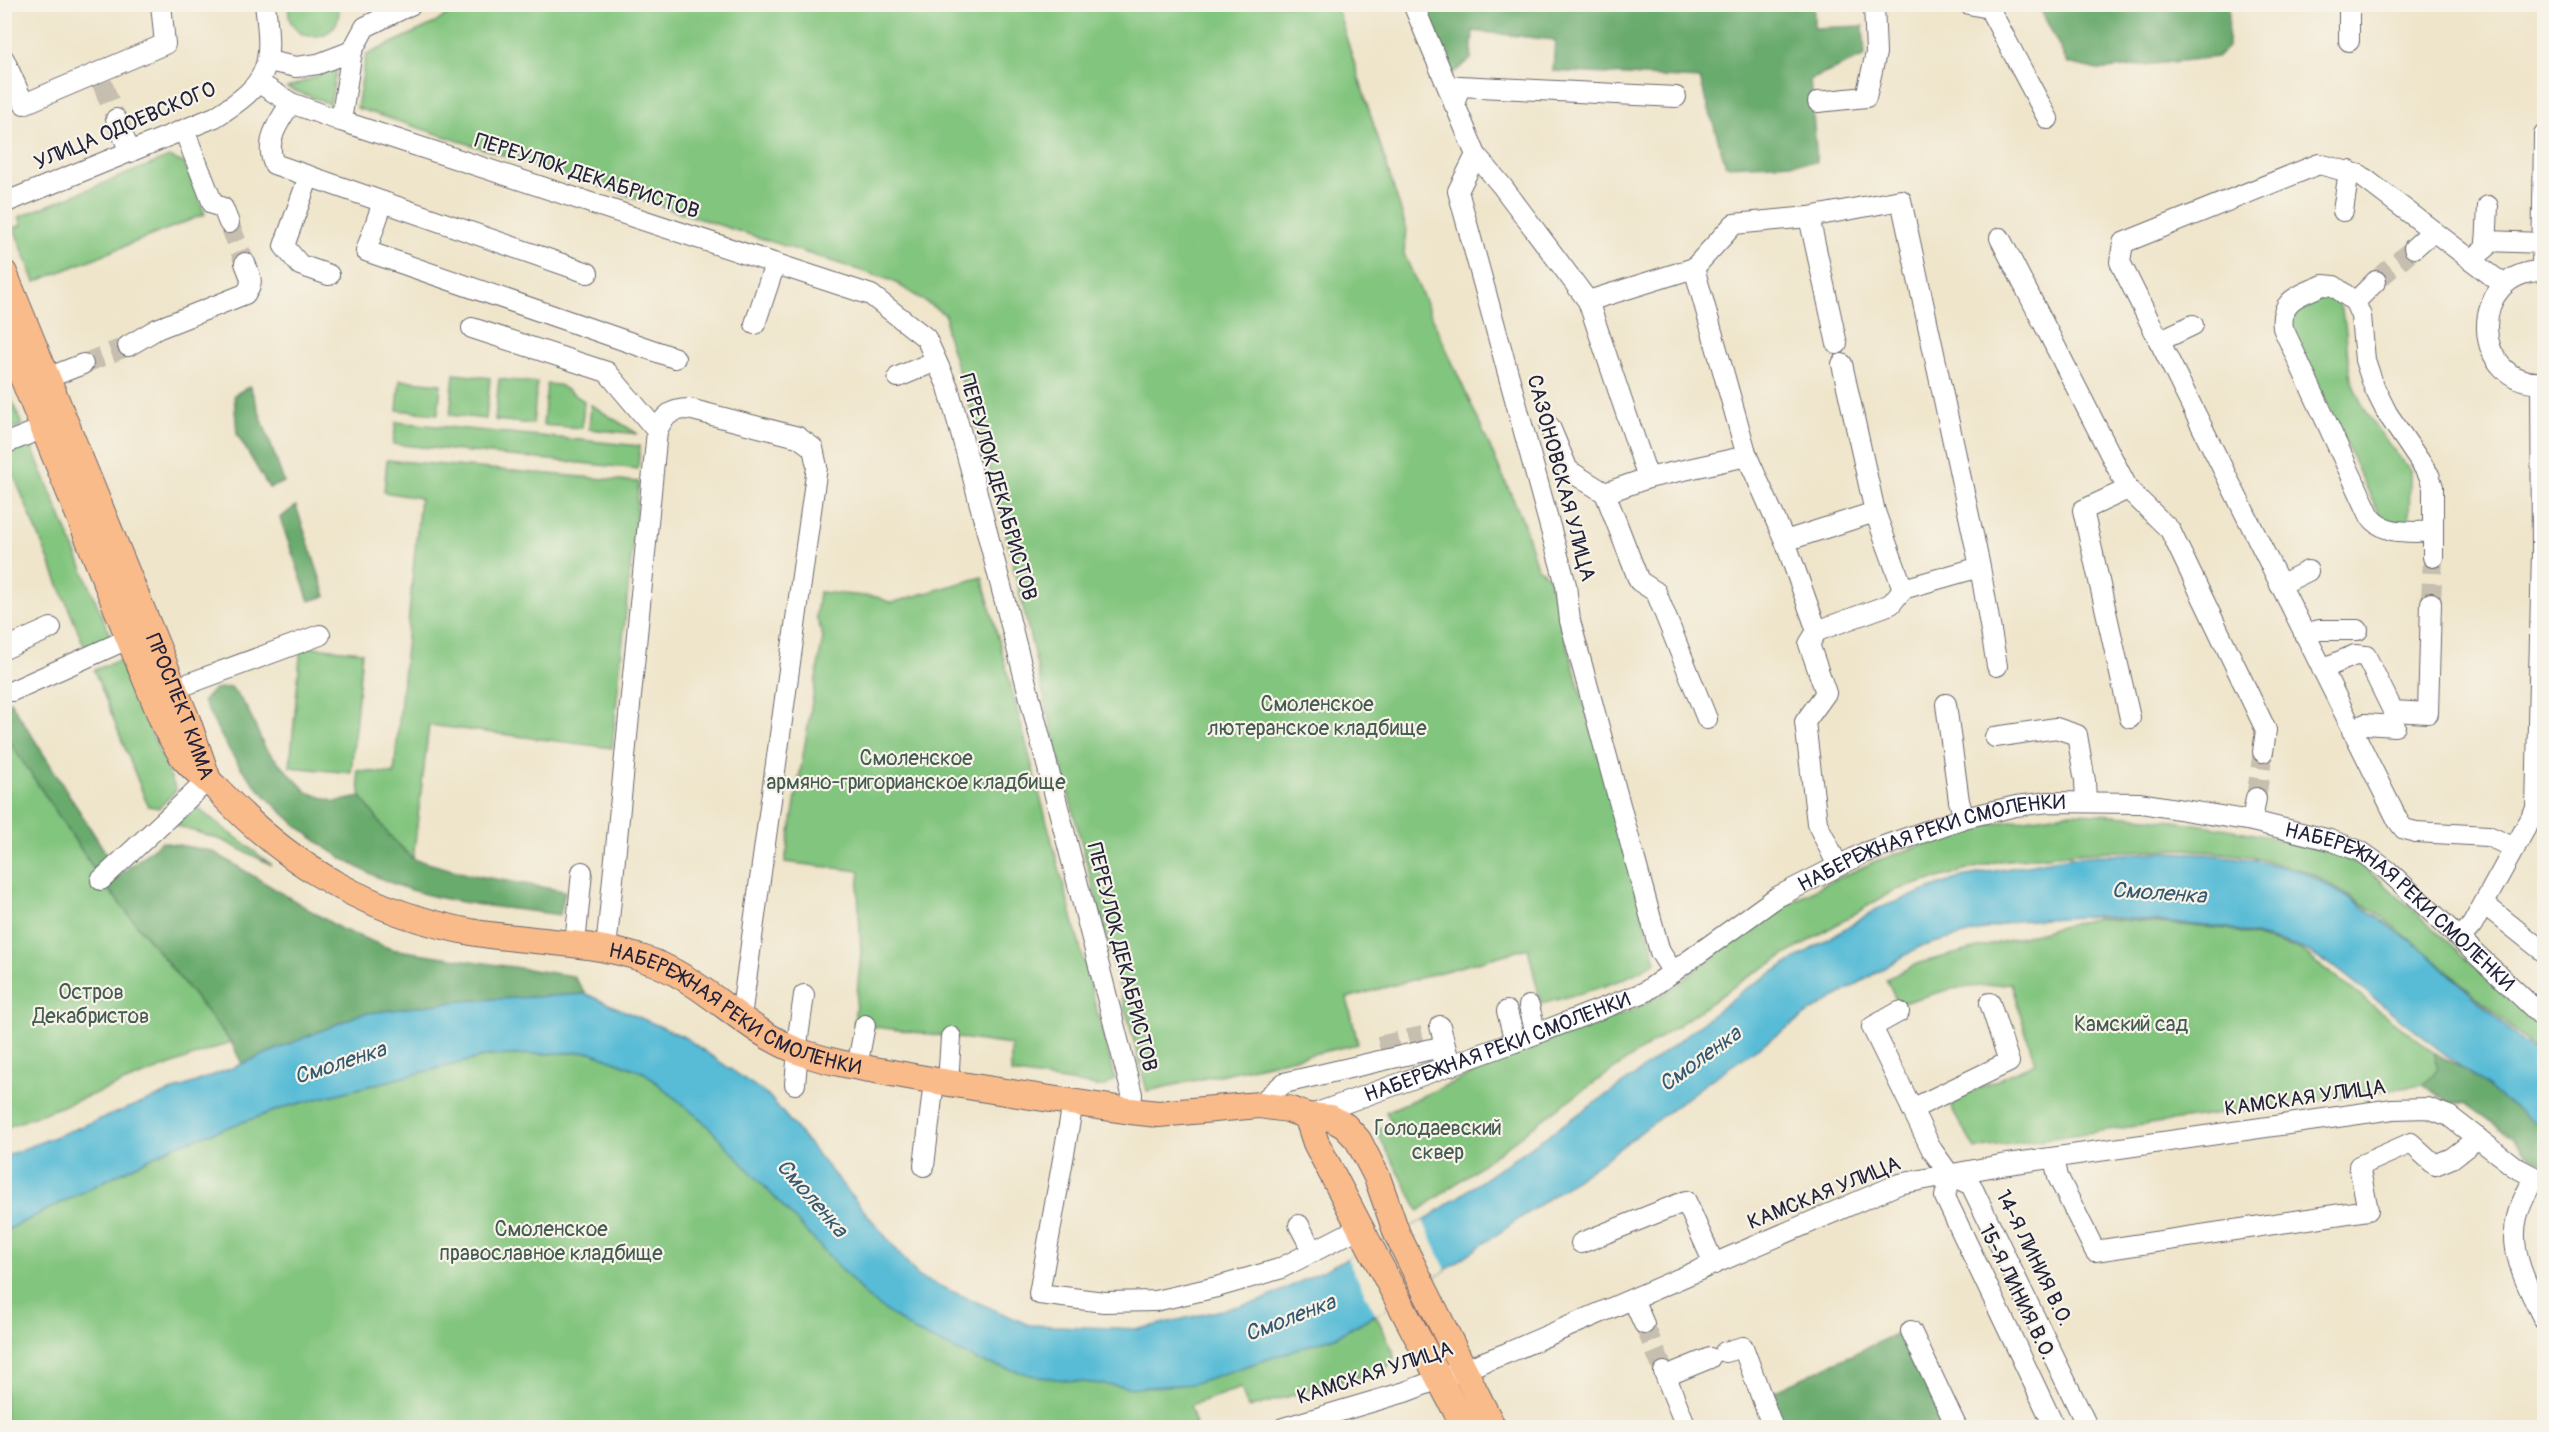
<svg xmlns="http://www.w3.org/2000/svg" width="2549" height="1432" viewBox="0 0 2549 1432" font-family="Pangolin,sans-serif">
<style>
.green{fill:#82c57e;stroke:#52745c;stroke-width:1.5}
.forest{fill:#69aa6d;stroke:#466654;stroke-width:1.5}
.water{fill:#58bcd6;stroke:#3d6f88;stroke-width:1.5}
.pier{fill:#efe5cb}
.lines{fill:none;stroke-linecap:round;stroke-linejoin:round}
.minor-tunnel{stroke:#c6beae;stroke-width:20;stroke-dasharray:20 10;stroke-linecap:butt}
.minor-casing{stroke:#6a666d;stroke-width:22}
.major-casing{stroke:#6a666d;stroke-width:28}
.minor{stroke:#fff;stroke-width:20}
.major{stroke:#fabb8b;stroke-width:26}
.labels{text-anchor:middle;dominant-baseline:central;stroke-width:4.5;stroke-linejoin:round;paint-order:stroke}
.street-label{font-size:21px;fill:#22223b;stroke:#f7f3e8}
.park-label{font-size:21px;fill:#445b52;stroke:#f7f3e8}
.water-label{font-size:22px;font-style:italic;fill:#355871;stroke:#f7f3e8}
</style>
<rect width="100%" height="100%" fill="#f7f3e8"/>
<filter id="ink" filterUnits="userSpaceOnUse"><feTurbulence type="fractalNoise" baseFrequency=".0167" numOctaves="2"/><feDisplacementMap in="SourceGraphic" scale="12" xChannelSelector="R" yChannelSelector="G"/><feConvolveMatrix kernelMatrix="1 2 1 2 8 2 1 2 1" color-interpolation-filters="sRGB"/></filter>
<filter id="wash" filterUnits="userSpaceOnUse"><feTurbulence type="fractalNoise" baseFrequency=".008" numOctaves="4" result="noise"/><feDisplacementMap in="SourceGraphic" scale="24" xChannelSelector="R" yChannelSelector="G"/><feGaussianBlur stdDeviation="1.35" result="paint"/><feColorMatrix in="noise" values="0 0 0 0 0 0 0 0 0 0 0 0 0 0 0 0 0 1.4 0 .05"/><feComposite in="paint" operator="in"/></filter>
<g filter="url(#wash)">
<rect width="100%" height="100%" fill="#efe5cb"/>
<path class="green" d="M289 5H338C346 45 283 48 289 5Z
M460 5H1336L1406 227 1404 254 1522 519 1537 567 1548 576 1656 961C1622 985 1580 993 1541 1004L1528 948 1347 998 1358 1044 1147 1091 1054 739 994 483 946 332V315L893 281 357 108 366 55 435 23Z
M337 68 330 104 287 88Z
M169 157 184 163 205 214 35 282 14 228 22 225 19 217Z
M2325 293H2330C2354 317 2342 350 2352 381 2364 416 2387 442 2410 470L2409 524 2382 520 2290 326 2292 310Z
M454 374 490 378 486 419 450 415Z
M499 379 537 383 533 424 495 420Z
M400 380 441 384 438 414 397 410Z
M5 383 22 425 5 432H4Z
M547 384 559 385 584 401 582 428 543 425Z
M591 405 638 434 589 429Z
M396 422 640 446 638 469 393 444Z
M30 443 111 637 85 648 5 454Z
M387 460 639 482 612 748 429 725 413 859 389 835 361 797 357 770 394 774 420 498 384 492Z
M982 577 1115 1079 1103 1087 1011 1073V1045L854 1024 861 953 858 889 860 871 785 862 823 637 816 616 819 592 877 597 891 603Z
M301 646 362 652 351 773 290 767Z
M120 660 176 790 159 808 148 806 94 670Z
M5 734 101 880 231 1042 5 1128Z
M195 806 272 865 224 841 175 825Z
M2067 813C2131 814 2192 822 2255 834 2288 841 2321 847 2352 861 2362 866 2370 873 2379 879L2544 1030V1057L2426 952 2375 912 2309 872 2248 856 2185 849 2087 852 1999 861 1893 891 1745 979 1561 1106 1419 1211 1376 1130 1391 1123 1386 1112 1581 1026 1626 1013 1670 990 1737 938 1782 908 1823 885 1876 861 1976 826Z
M2096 918 2228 929 2299 949 2433 1052 2438 1069 2423 1085 1975 1149 1948 1102 2035 1063 2011 983 1951 989 1898 1004 1886 979 1919 963Z
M591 1052 645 1073 706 1124 776 1197 914 1331 1335 1337 1376 1315 1393 1351 1394 1358 1386 1369 1248 1408 1241 1388 1190 1405 1196 1425 1186 1427 5 1428V1231L174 1146 289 1106 487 1056Z"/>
<path class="forest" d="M1423 5H1814V28L1863 26 1865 56 1810 80 1817 162 1726 166 1700 79 1553 71 1555 40 1473 31 1471 59 1452 74Z
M2038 5H2229L2228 47 2217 57 2098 70 2068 63Z
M250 386 284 482 269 488 237 434 234 395Z
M296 506 326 596 309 601 280 518Z
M231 687 247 708 265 748 307 792 335 802 361 797 389 835 413 859 467 874 565 891 560 915C511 908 458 905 411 890 345 869 285 823 242 769 226 748 215 724 203 701L214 689Z
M10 701 109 858 96 872 5 735V703Z
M161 842 212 851 341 929 391 949 573 976 586 994 463 1001 361 1014 242 1064 231 1042 106 886Z
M2433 1052 2465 1070 2544 1130V1164L2525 1152 2512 1137 2464 1103H2450L2423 1085 2438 1069Z
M1904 1330 1950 1427H1783L1768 1394Z"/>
<path class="water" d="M2163 852 2195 853 2248 859 2305 872 2357 903 2426 952 2521 1041 2544 1058V1130L2465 1070 2336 968 2299 947 2228 928 2096 916 2015 921 1919 947 1812 1011 1709 1081 1609 1156 1446 1270 1380 1312 1335 1337 1192 1384 1136 1388 1039 1377 981 1362 914 1331 869 1299 706 1124 645 1073 591 1052 487 1056 289 1106 174 1146 5 1231V1156L242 1064 361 1014 463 1001 586 994 684 1037 769 1096 919 1277 1029 1325 1139 1329 1261 1301 1423 1221 1634 1076 1744 990 1877 909 1962 877 2070 857Z"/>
<path class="pier" d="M1423 1221 1446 1270 1376 1315 1347 1258Z"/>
</g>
<g filter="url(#ink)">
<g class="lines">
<path class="minor-tunnel" d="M102 83 116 119
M229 223 245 263
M2376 281 2414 248
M83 364 128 346
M2431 603 2433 557
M2256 798 2263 752
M1379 1046 1423 1036
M1644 1324 1664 1372"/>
<defs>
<g id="minor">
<path d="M1413 4 1476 155 1502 186 1588 301 1648 478"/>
<path d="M1969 4 1989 8 2048 119"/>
<path d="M2349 41V4"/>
<path d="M4 59 24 104 165 44 161 4"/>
<path d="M268 61 296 67 318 64 352 51 365 27 412 4"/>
<path d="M259 83 291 103 341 121 871 295 926 338 948 387 970 466 1132 1094 1131 1111"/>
<path d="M1818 102 1866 97 1876 53 1874 4"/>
<path d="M291 103C279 121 264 141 274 164L588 273"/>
<path d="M1454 104 1460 86 1676 97"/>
<path d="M116 119 130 152"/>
<path d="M341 121 352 51"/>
<path d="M184 130 213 204 223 208 229 223"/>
<path d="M1476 155 1458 191 1566 585 1570 621 1660 952 1673 972"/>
<path d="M309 176 284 246 300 265 329 275"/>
<path d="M383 202 366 251 675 358"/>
<path d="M4 203 215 117C270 83 273 67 265 4"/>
<path d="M2343 211 2349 171"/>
<path d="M1809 217 1837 344"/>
<path d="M2000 238 2128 489 2170 530 2266 730 2263 752"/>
<path d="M2486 241 2543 243"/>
<path d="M2414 248 2433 231"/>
<path d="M2471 260 2486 248 2488 206"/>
<path d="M1694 268 1747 456"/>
<path d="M2542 271 2544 135"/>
<path d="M2544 271C2465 270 2471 388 2544 382"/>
<path d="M2323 285 2334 286 2355 302 2361 316 2365 360 2374 387 2387 413 2429 475 2433 487V532C2409 531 2385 536 2370 516L2283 328C2279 299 2301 295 2323 285Z"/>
<path d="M2504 285 2360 175 2319 164 2123 243 2120 262 2398 821 2404 829 2416 832 2488 836 2515 848"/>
<path d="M1588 301 1694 268 1734 224 1809 217 1901 200 1980 567 1997 666"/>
<path d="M2355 302 2376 281"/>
<path d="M755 324 775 264"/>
<path d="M472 328 607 372 657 431"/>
<path d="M2159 341 2193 325"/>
<path d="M128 346 157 329 245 294C255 283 250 276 245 263"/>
<path d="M898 377 936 361"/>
<path d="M47 378 83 364"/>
<path d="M1550 427 1568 470 1605 493 1639 581 1656 592 1707 719"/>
<path d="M4 444 44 428"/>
<path d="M2128 489 2083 510 2130 718"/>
<path d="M1605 493 1648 478 1747 456 1785 541 1817 631"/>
<path d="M1875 512 1903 589"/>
<path d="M2433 532V557"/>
<path d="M1785 541 1875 512 1842 364"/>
<path d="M2280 585 2308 571"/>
<path d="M2304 634 2320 630H2358"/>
<path d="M4 649 51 628"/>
<path d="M2322 669 2355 655 2366 656 2393 711 2428 713 2431 603"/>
<path d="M174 689 320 635"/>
<path d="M12 691 130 638"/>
<path d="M1946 704 1959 801 1964 818"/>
<path d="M2352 731 2365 724 2395 726"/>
<path d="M1995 737 2056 728 2077 735 2085 781 2086 801"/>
<path d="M2252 821 2256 798"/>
<path d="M1838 866 1817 823 1805 722 1826 693 1809 644 1817 631 1891 604 1903 589 1980 567"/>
<path d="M101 880 208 780"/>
<path d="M2484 904 2544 952"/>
<path d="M2460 938 2472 925 2536 809 2542 551 2541 383"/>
<path d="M575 945 582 872"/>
<path d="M606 950 657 431C664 415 672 409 689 409L798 437 813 448 817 467 741 1017"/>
<path d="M1529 1006 1536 1034"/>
<path d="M1507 1011 1515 1042"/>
<path d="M1899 1012 1872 1027 1932 1150 1950 1175 1971 1185 2088 1428"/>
<path d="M1440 1026 1449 1061"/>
<path d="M796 1051 804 995"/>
<path d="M857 1067 865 1025"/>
<path d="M948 1083 951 1037"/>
<path d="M795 1084 798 1051"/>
<path d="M1073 1103 1039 1294 1104 1302 1155 1301 1217 1287 1279 1269 1361 1227"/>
<path d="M1259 1105 1284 1083 1436 1048 1450 1066"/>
<path d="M1912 1109 2009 1062 1990 1003"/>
<path id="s1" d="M1314 1114 1515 1042 1645 992 1777 897 1864 853 1964 818 2016 806 2049 802 2140 803 2252 821 2330 840 2360 851 2387 870 2544 1018"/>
<path d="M2054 1158 2058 1177 2095 1251 2368 1210 2359 1166 2411 1143 2435 1165 2452 1158 2478 1138"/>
<path d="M924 1166 934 1081"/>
<path d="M1950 1175 1945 1197 2055 1428"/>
<path d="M2534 1178C2528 1190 2520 1204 2517 1217 2508 1253 2529 1289 2544 1320"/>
<path d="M1299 1225 1313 1252"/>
<path d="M1581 1243 1686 1201 1714 1264"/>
<path d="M1633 1299 1644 1324"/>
<path d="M1911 1331 1957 1428"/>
<path d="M1725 1352 1743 1347 1773 1428"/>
<path d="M1664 1372 1685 1424"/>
<path d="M1666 1376 1710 1358"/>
<path d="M1283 1428 1405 1392 1507 1353 1899 1184 2001 1165 2393 1109 2428 1108 2449 1116 2515 1167 2544 1182"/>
</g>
<g id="major">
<path id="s2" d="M4 273 187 720 207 777"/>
<path id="s3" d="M4 331 166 729C172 738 177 748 183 757 192 769 207 779 218 790 291 868 371 914 476 933 531 942 588 941 641 958 701 976 741 1029 798 1051 833 1064 871 1069 908 1076 982 1089 1056 1100 1131 1111L1158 1114 1259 1105 1288 1109 1307 1116 1331 1118 1345 1126 1358 1140 1377 1177 1397 1234 1493 1428"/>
<path d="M1307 1116 1316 1143 1465 1428"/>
</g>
</defs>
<use href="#minor" class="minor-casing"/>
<use href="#major" class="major-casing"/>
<use href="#minor" class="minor"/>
<use href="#major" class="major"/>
</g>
</g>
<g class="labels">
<g class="street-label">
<text transform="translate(125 126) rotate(-23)">УЛИЦА ОДОЕВСКОГО</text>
<text transform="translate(587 176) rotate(18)">ПЕРЕУЛОК ДЕКАБРИСТОВ</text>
<text transform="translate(1561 478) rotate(75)">САЗОНОВСКАЯ УЛИЦА</text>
<text transform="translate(998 487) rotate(74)">ПЕРЕУЛОК ДЕКАБРИСТОВ</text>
<text stroke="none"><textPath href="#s2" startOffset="468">ПРОСПЕКТ КИМА</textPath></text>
<text stroke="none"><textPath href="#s1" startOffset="681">НАБЕРЕЖНАЯ РЕКИ СМОЛЕНКИ</textPath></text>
<text stroke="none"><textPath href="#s1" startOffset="1185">НАБЕРЕЖНАЯ РЕКИ СМОЛЕНКИ</textPath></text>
<text transform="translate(1122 957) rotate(76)">ПЕРЕУЛОК ДЕКАБРИСТОВ</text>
<text stroke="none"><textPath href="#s3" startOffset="1086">НАБЕРЕЖНАЯ РЕКИ СМОЛЕНКИ</textPath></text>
<text stroke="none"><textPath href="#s1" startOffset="195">НАБЕРЕЖНАЯ РЕКИ СМОЛЕНКИ</textPath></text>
<text transform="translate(2305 1098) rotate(-8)">КАМСКАЯ УЛИЦА</text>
<text transform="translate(1824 1193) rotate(-22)">КАМСКАЯ УЛИЦА</text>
<text transform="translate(2034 1258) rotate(64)">14-Я ЛИНИЯ В.О.</text>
<text transform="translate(2017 1292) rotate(64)">15-Я ЛИНИЯ В.О.</text>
<text transform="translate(1375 1373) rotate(-18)">КАМСКАЯ УЛИЦА</text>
</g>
<g class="park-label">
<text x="1317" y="704">Смоленское<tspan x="1317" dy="24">лютеранское кладбище</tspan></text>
<text x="916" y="758">Смоленское<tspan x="916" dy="24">армяно-григорианское кладбище</tspan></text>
<text x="91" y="992">Остров<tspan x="91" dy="24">Декабристов</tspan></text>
<text x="2131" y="1024">Камский сад</text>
<text x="1438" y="1128">Голодаевский<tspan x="1438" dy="24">сквер</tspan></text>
<text x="551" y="1229">Смоленское<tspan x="551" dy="24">православное кладбище</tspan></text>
</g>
<g class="water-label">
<text transform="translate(2159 893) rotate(4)">Смоленка</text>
<text transform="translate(1700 1059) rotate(-36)">Смоленка</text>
<text transform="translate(340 1063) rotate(-18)">Смоленка</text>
<text transform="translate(812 1198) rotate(49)">Смоленка</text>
<text transform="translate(1290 1318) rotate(-21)">Смоленка</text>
</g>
</g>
<rect width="2549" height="1432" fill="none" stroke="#f7f3e8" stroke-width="24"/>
</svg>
